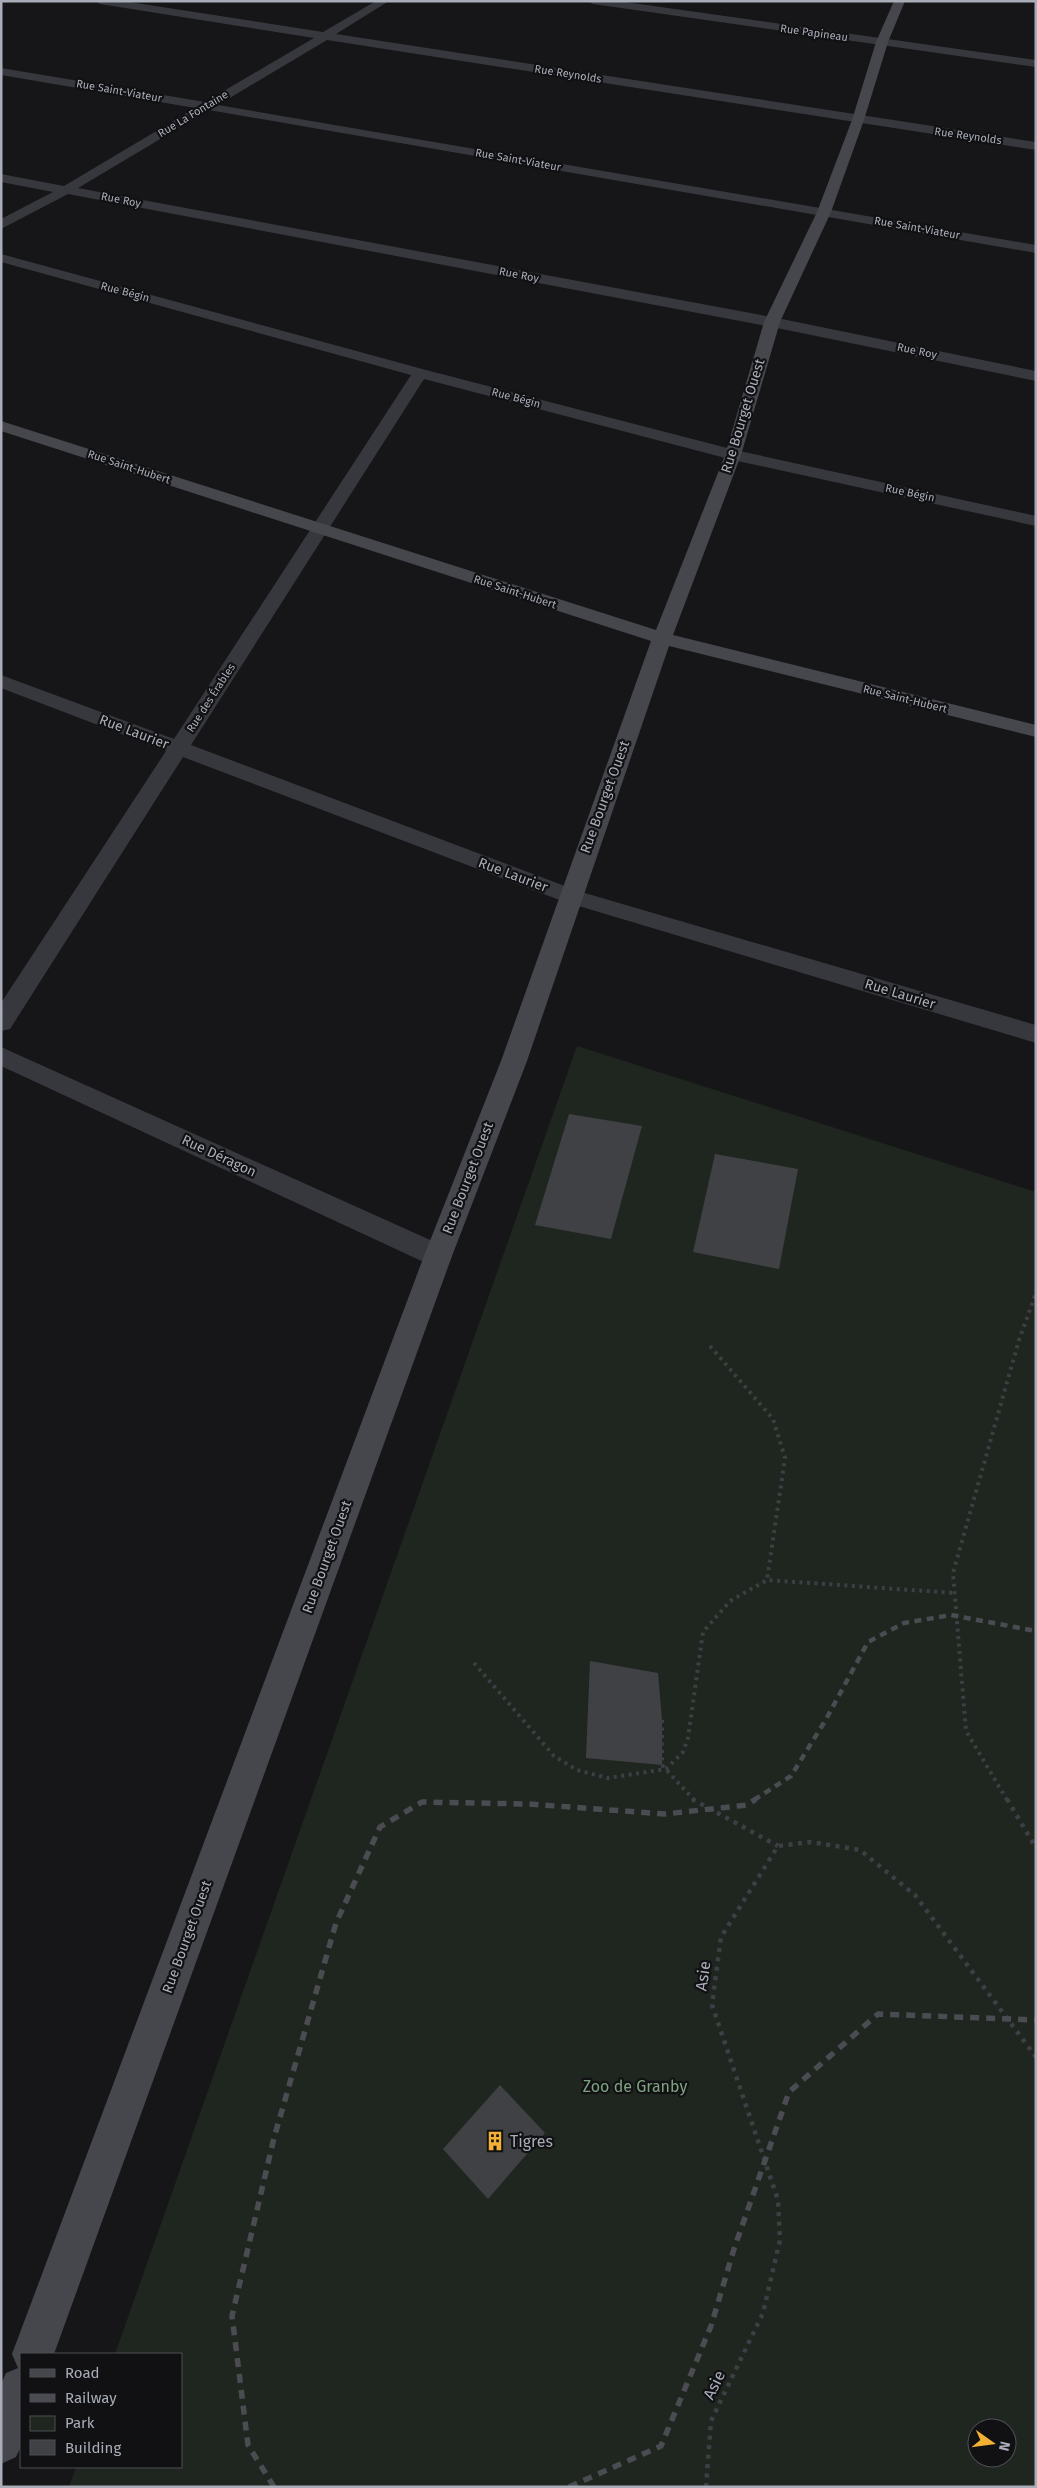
<svg xmlns="http://www.w3.org/2000/svg" width="1037" height="2488" viewBox="0 0 1037 2488" font-family="'Fira Sans',sans-serif">
<style>
.green{fill:#1e261f;fill-rule:evenodd}
.building{fill:#404145}
.lines{fill:none;stroke-linecap:round;stroke-linejoin:round}
.path-far1{stroke:#3d3f44;stroke-width:4;stroke-dasharray:3 4.5;stroke-linecap:butt}
.path{stroke:#3d3f44;stroke-width:4.5;stroke-dasharray:4 5.5;stroke-linecap:butt}
.street{fill:#37383d;fill-rule:evenodd}
.secondary{fill:#45474d;fill-rule:evenodd}
.rail-far1{stroke:#4a4c52;stroke-width:4.5;stroke-dasharray:7 5.5;stroke-linecap:butt}
.rail{stroke:#4a4c52;stroke-width:5.5;stroke-dasharray:9 7;stroke-linecap:butt}
.labels{text-anchor:middle;dominant-baseline:central;stroke-width:4.5;stroke-linejoin:round;paint-order:stroke}
.far-street-label{font-size:11px;fill:#a8adb8;stroke:#111113}
.street-label{font-size:14px;fill:#a8adb8;stroke:#111113}
.near-street-label{font-size:16px;fill:#a8adb8;stroke:#111113}
.near-park-label{font-size:16px;fill:#7fa381;stroke:#111113}
.near-poi-label{font-size:16px;fill:#a8adb8;stroke:#111113;text-anchor:start}
</style>
<rect width="100%" height="100%" fill="#161618"/>
<path class="green" d="M577 1046 1036 1192V2487H69L76 2467H181V2354H115ZM977 2428H1007V2458H977Z"/>
<path class="building" d="M569 1114 642 1126 611 1239 535 1225Z
M715 1154 798 1169 779 1269 693 1252Z
M590 1661 658 1673 662 1720V1765L586 1758Z
M500 2085 545 2133 488 2199 443 2149Z"/>
<g class="lines">
<path class="path-far1" d="M710 1346 773 1419 785 1458 767 1580
M474 1663 554 1756 577 1770 608 1778 666 1769 683 1752 688 1738 703 1632 730 1601 767 1580 955 1593
M662 1720V1765L694 1800
M1007 1800 966 1731 953 1573 1019 1340 1036 1293"/>
<path class="path" d="M692 1799 778 1846
M1007 1799 1036 1848
M706 2487 711 2421 763 2313 780 2240 778 2200 712 2005 721 1937 778 1846 811 1842 860 1850 915 1895 1036 2057"/>
<path class="street" d="M95 1H123L323 32 376 1H389L336 34 1036 142V150L327 40 218 105 1036 245V253L209 110 78 188 772 317 1036 371V381L772 327 68 194 1 229V219L53 192 1 182V174L64 186 195 108 1 75V68L205 102 314 38 100 4Z
M588 1H618L1036 60V67L593 4Z
M1 254 426 370 735 450 1036 516V526L733 460 424 379 191 745 578 891 1036 1025V1043L562 901 183 757 10 1029 1 1031V1003L166 751 1 688V675L174 739 411 375 1 262Z
M1 1047 448 1248 452 1256 448 1264 438 1267 428 1264 1 1066Z"/>
<path class="secondary" d="M894 1H905L888 42 864 120 831 212 780 322 741 455 673 635 1036 725V737L669 646 527 1061 452 1256 54 2354H21V2446L16 2457 1 2464V2384L6 2373 18 2368 12 2354 424 1256 501 1061 651 641 1 431V421L656 630 725 455 764 322 817 212 852 120 876 42Z"/>
<path class="rail-far1" d="M754 1800 791 1776 825 1721 868 1642 904 1623 951 1615 1036 1631"/>
<path class="rail" d="M274 2487 248 2445 232 2316 274 2138 336 1923 380 1827 422 1802 529 1804 665 1814 747 1805 756 1799
M569 2487 661 2446 711 2326 734 2249 789 2092 878 2014 1036 2020"/>
</g>
<defs>
<symbol id="building-bare" viewBox="-9 -9 18 18"><path d="M-4-6H4V6H1V3H-1V6H-4ZM-2.5-4.3h1.7v1.8h-1.7ZM.8-4.3h1.7v1.8H.8ZM-2.5-1h1.7V.8h-1.7ZM.8-1h1.7V.8H.8Z" fill="#f2b134" stroke="#111113" stroke-width="2.5" paint-order="stroke"/></symbol>
</defs>
<g fill-rule="evenodd">
<use href="#building-bare" x="481" y="2127" width="28" height="28"/>
</g>
<g class="labels">
<g class="far-street-label">
<text transform="translate(814 33) rotate(8)">Rue Papineau</text>
<text transform="translate(568 74) rotate(9)">Rue Reynolds</text>
<text transform="translate(119 91) rotate(10)">Rue Saint-Viateur</text>
<text transform="translate(193 114) rotate(-31)">Rue La Fontaine</text>
<text transform="translate(968 136) rotate(8)">Rue Reynolds</text>
<text transform="translate(518 160) rotate(10)">Rue Saint-Viateur</text>
<text transform="translate(121 200) rotate(11)">Rue Roy</text>
<text transform="translate(917 228) rotate(10)">Rue Saint-Viateur</text>
<text transform="translate(519 275) rotate(11)">Rue Roy</text>
<text transform="translate(125 292) rotate(15)">Rue Bégin</text>
<text transform="translate(917 351) rotate(12)">Rue Roy</text>
<text transform="translate(516 398) rotate(15)">Rue Bégin</text>
<text transform="translate(129 467) rotate(18)">Rue Saint-Hubert</text>
<text transform="translate(910 493) rotate(12)">Rue Bégin</text>
<text transform="translate(515 592) rotate(18)">Rue Saint-Hubert</text>
<text transform="translate(211 698) rotate(-57)">Rue des Érables</text>
<text transform="translate(905 699) rotate(14)">Rue Saint-Hubert</text>
</g>
<g class="street-label">
<text transform="translate(743 416) rotate(-73)">Rue Bourget Ouest</text>
<text transform="translate(134 732) rotate(21)">Rue Laurier</text>
<text transform="translate(605 797) rotate(-70)">Rue Bourget Ouest</text>
<text transform="translate(513 875) rotate(21)">Rue Laurier</text>
<text transform="translate(900 994) rotate(17)">Rue Laurier</text>
<text transform="translate(219 1156) rotate(25)">Rue Déragon</text>
<text transform="translate(468 1178) rotate(-69)">Rue Bourget Ouest</text>
<text transform="translate(327 1557) rotate(-70)">Rue Bourget Ouest</text>
<text transform="translate(187 1937) rotate(-70)">Rue Bourget Ouest</text>
</g>
<g class="near-street-label">
<text transform="translate(703 1976) rotate(-82)">Asie</text>
<text transform="translate(714 2385) rotate(-64)">Asie</text>
</g>
<g class="near-park-label">
<text x="635" y="2086">Zoo de Granby</text>
</g>
<g class="near-poi-label">
<text x="510" y="2141">Tigres</text>
</g>
</g>
<rect width="1037" height="2488" fill="none" stroke="#a8adb8" stroke-width="5"/>
<rect x="20" y="2353" width="162" height="115" fill="#111113" stroke="#4d4f55"/>
<rect x="30" y="2369" width="25" height="8" fill="#45474d" stroke="#4d4f55"/>
<text x="65" y="2378" font-size="15" fill="#a8adb8">Road</text>
<rect x="30" y="2394" width="25" height="8" fill="#4a4c52" stroke="#4d4f55"/>
<text x="65" y="2403" font-size="15" fill="#a8adb8">Railway</text>
<rect x="30" y="2416" width="25" height="15" fill="#1e261f" stroke="#4d4f55"/>
<text x="65" y="2428" font-size="15" fill="#a8adb8">Park</text>
<rect x="30" y="2440" width="25" height="15" fill="#404145" stroke="#4d4f55"/>
<text x="65" y="2453" font-size="15" fill="#a8adb8">Building</text>
<g transform="translate(992 2443) rotate(104)"><circle r="24" fill="#111113" stroke="#4d4f55"/>
<path d="M0-4L9 19L0 12L-9 19Z" fill="#f2b134"/>
<text y="-8" font-size="14" font-weight="bold" text-anchor="middle" fill="#a8adb8">N</text>
</g>
</svg>
